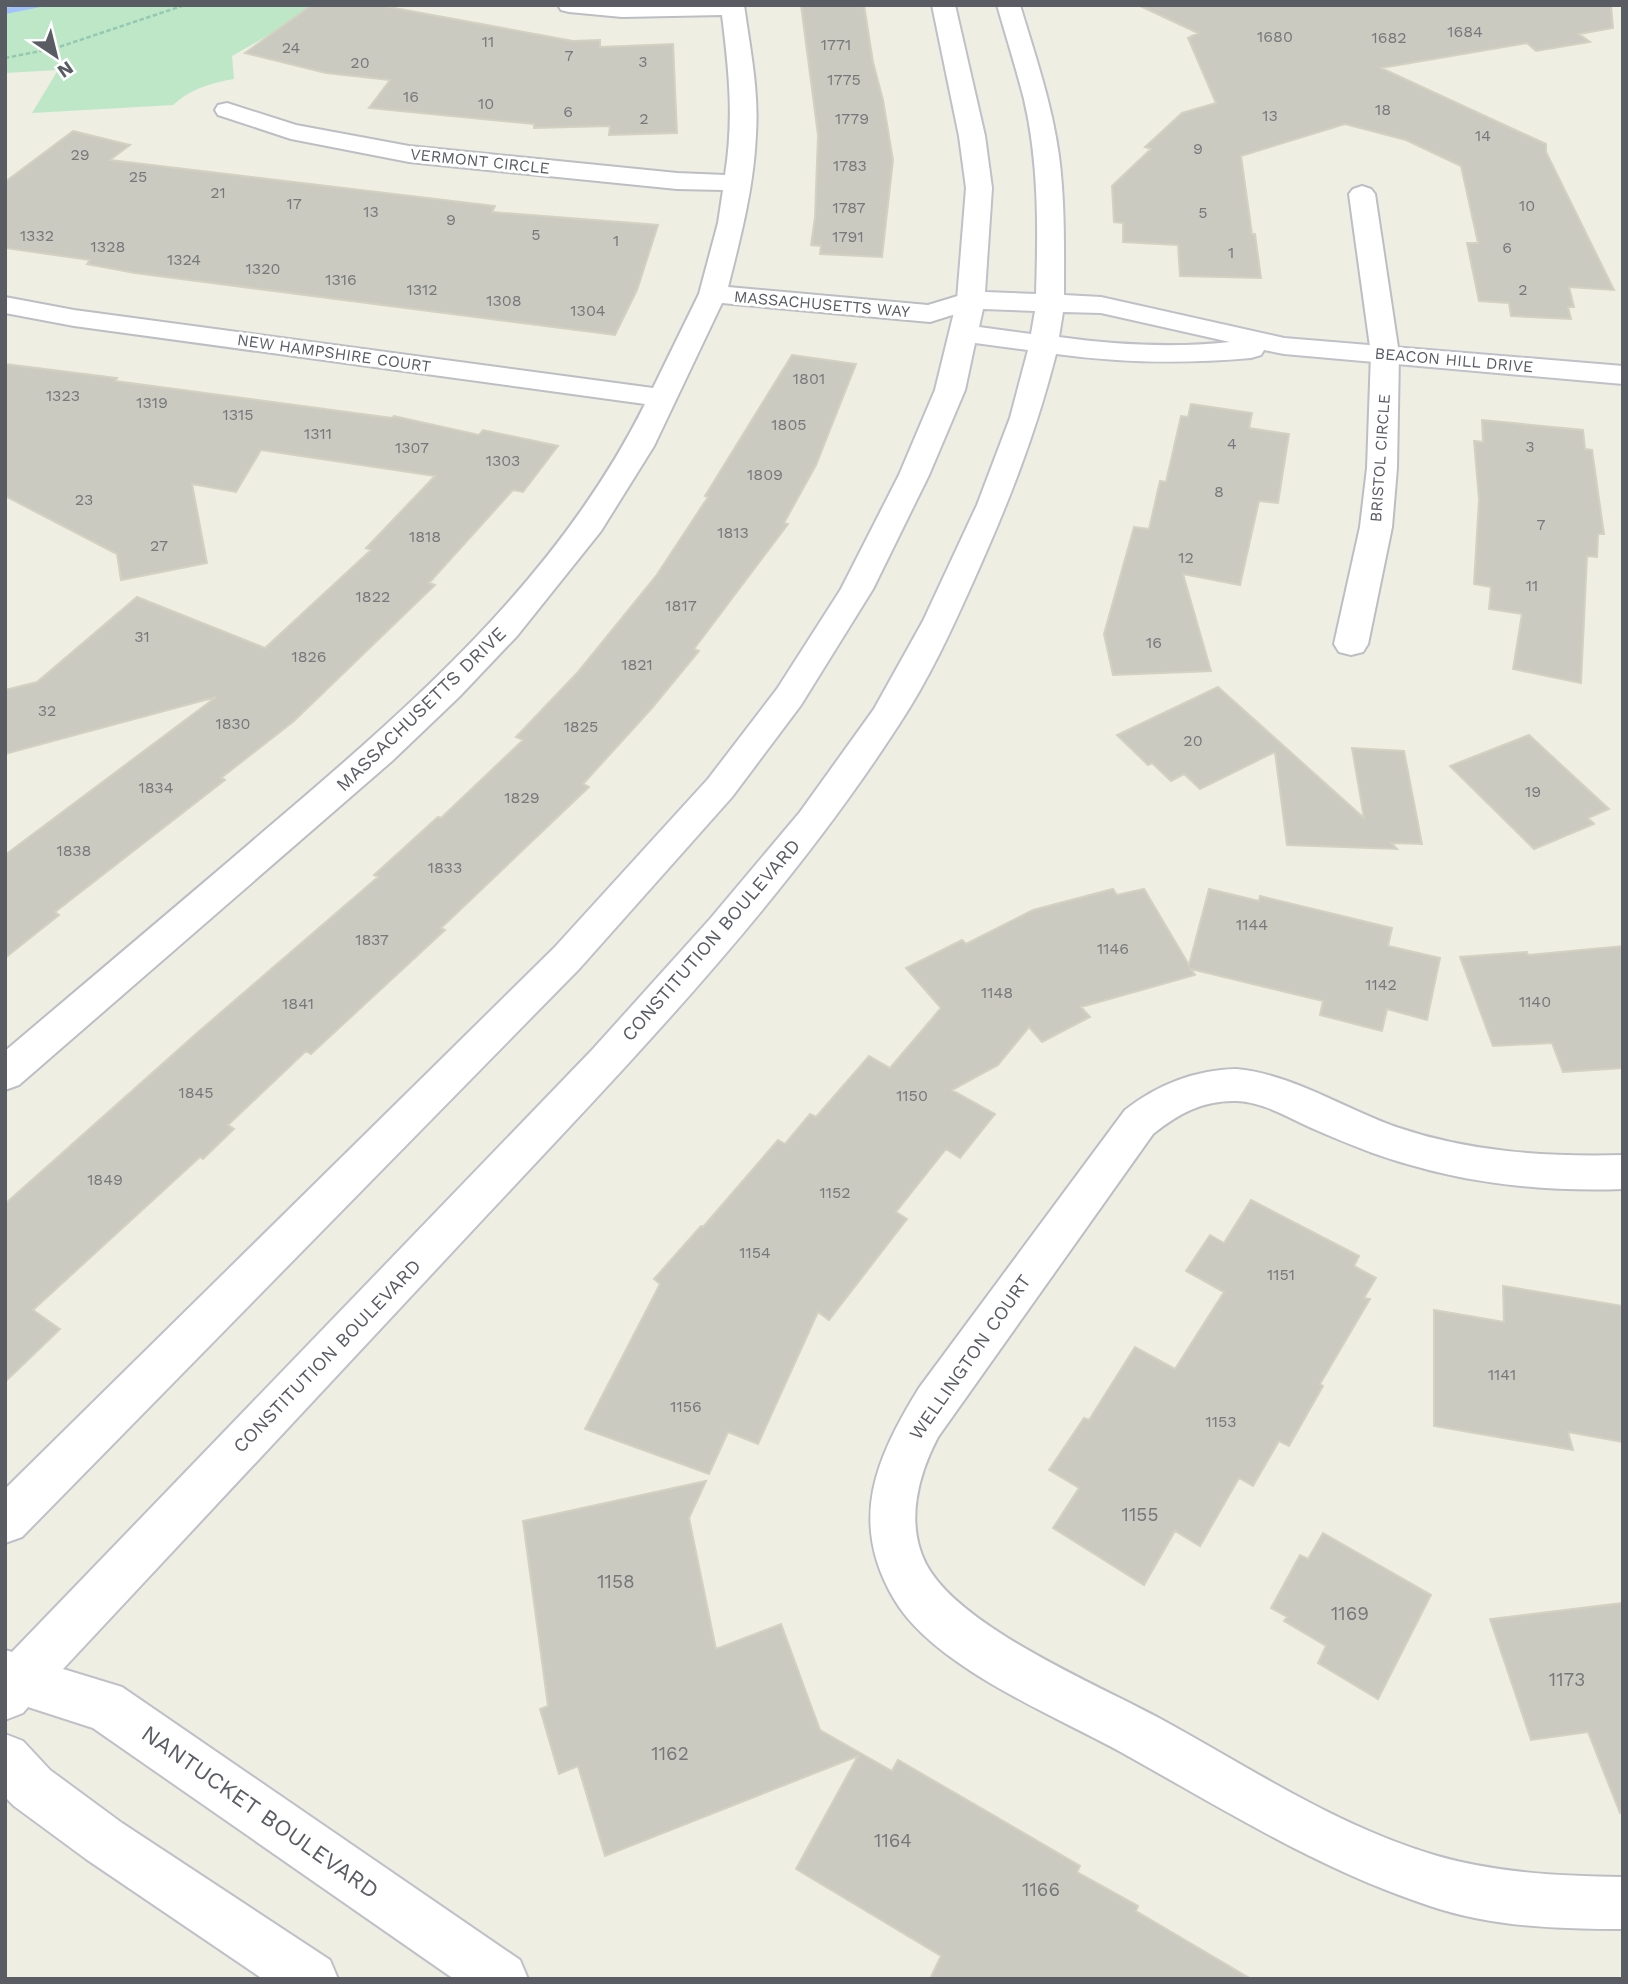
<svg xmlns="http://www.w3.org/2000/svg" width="1628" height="1984" viewBox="0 0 1628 1984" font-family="'Work Sans',sans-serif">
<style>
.green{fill:#bde7c6}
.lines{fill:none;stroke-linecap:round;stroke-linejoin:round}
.stream{fill:#a1c1ff;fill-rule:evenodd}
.building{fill:#cbcac1;stroke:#d3d1c0;stroke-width:2}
.street-casing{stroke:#bcbec4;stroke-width:4}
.secondary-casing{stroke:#bfc0c8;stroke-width:4}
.path{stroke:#95c8b0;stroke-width:2.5;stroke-dasharray:4.5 2.5;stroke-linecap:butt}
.street{fill:#fff;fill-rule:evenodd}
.secondary{fill:#fff;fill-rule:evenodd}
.labels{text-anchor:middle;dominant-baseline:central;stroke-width:6;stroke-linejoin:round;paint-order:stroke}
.number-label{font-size:16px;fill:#76787b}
.far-street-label{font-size:16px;fill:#5a5c64;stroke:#fff}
.street-label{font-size:19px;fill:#5a5c64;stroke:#fff}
.near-number-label{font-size:19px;fill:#76787b}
.near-street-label{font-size:23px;fill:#5a5c64;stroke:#fff}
</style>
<rect width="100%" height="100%" fill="#eeeee2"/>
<path class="green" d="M5 5H321L232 56 234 79C211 83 190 89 173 105L32 113 58 70 5 73Z"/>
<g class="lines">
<path class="stream" d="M25 5H51L5 14V8Z"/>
</g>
<path class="building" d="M312 5H378L573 41 600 40V47L673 44 677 133 609 135 610 126 534 128V124L369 108 390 80 326 73 245 53Z
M801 5H864L873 62 883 100 893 160 882 257 820 254 821 246 811 245 815 217 818 135Z
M1138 5H1611L1613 28 1579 34 1590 42 1536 51 1527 43 1381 68 1546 144V152L1614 290 1569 287 1574 307H1568L1571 319 1511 316 1509 303 1479 301 1467 243H1478L1461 166 1406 140 1345 124 1241 156 1252 234H1255L1261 278 1180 276 1178 245 1123 242V223L1114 222 1112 186 1151 149 1145 147 1182 113 1216 103 1188 38 1198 33Z
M73 131 130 145 110 160 495 206 492 212 658 225 637 290 615 335 135 273 87 264 90 260 5 248V182Z
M792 355 856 364 816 465 784 523 788 524 694 649 699 651 652 708 583 784 589 787 441 928 445 930 311 1054 306 1051 228 1125 234 1129 203 1159 200 1157 33 1310 60 1329 5 1382V1204L197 1033 378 877 374 875 438 817 441 818 523 740 516 737 578 672 656 576 708 497 705 496Z
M5 364 117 378 115 381 392 418 394 416 479 435 483 430 558 446 523 492 513 490 429 583 435 585 294 721 221 778 225 780 55 912 59 915 5 958V855L216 697 5 754V690L37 682 137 597 265 648 371 550 366 548 435 476 261 450 236 492 192 484 207 563 121 580 117 554 5 496Z
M1191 404 1252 413 1249 428 1289 434 1278 503 1259 501 1240 585 1183 574 1211 671 1113 675 1104 634 1134 527 1149 529 1160 481 1166 482 1181 416 1188 417Z
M1482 420 1583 430 1585 449 1592 450 1604 534H1598L1597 557 1587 556 1581 683 1513 669 1522 614 1489 609 1491 587 1474 584 1479 500 1474 441 1483 442Z
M1218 687 1364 818 1352 748 1404 751 1422 844 1391 843 1397 849 1287 845 1275 752 1200 789 1184 774 1171 781 1152 763 1148 765 1117 735Z
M1529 735 1609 809 1588 818 1594 824 1534 849 1450 766Z
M1113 889 1117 895 1144 889 1189 965 1209 889 1259 901 1260 896 1392 928 1388 946 1440 958 1427 1020 1387 1009 1382 1031 1320 1015 1323 1001 1191 969 1195 975 1081 1007 1090 1017 1042 1042 1029 1027 998 1065 952 1090 995 1114 960 1158 946 1149 896 1212 907 1219 829 1320 818 1312 758 1444 728 1432 709 1474 585 1429 660 1284 654 1279 701 1226 703 1227 778 1140 785 1144 810 1114 816 1117 869 1056 890 1068 941 1008 906 968 962 940 966 944 1033 910Z
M1623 946V1068L1563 1072 1552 1043 1493 1046 1460 957 1527 952 1528 955Z
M1251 1200 1359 1256 1354 1266 1376 1278 1364 1298 1370 1299 1320 1384 1323 1386 1289 1446 1279 1441 1253 1486 1239 1478 1200 1546 1175 1531 1144 1585 1053 1528 1079 1488 1049 1470 1084 1418 1089 1420 1135 1347 1175 1369 1224 1292 1186 1271 1210 1235 1224 1243Z
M1503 1286 1623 1306V1442L1568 1432 1573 1450 1434 1426V1310L1504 1322Z
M706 1481 689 1518 716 1649 781 1624 820 1730 892 1771 898 1760 988 1812 1080 1866 1077 1872 1138 1906 1136 1911 1251 1979H930L941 1956 796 1869 858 1756 605 1856 578 1766 559 1774 540 1709 548 1706 523 1521Z
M1323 1533 1431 1595 1378 1699 1318 1663 1326 1646 1284 1621 1287 1617 1271 1608 1300 1555 1308 1559Z
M1623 1603V1812L1620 1813 1588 1732 1531 1740 1490 1619Z"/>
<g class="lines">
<defs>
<path id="street" d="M558 5H744C750 48 759 91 756 134 754 186 741 236 728 287L928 305 971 292 981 294 985 300 981 306 930 322 722 303 654 446 601 531 517 636 459 697 392 761 19 1085 5 1090V1051C91 978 178 905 264 831 410 707 558 579 645 404L74 326 5 313V297L74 310 653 388 699 294 718 223 723 190 677 189 409 162 291 139 218 115 215 110 218 105 227 103 296 125 409 146 677 173 725 175C734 119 729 71 722 15L622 17 569 12 561 10Z
M1362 186 1371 189 1375 194 1399 354 1397 468 1392 527 1368 644 1363 652 1351 655 1339 652 1334 644 1360 527 1367 468 1371 354 1349 194 1353 189Z
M1236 1069C1292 1074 1343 1108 1396 1127 1469 1152 1546 1157 1623 1155V1189C1535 1192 1453 1182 1370 1152 1352 1145 1334 1138 1316 1130 1290 1119 1265 1102 1236 1101 1203 1100 1178 1114 1153 1134L938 1437C918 1475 905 1523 926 1564 959 1627 1096 1684 1159 1718 1247 1766 1336 1826 1434 1855 1495 1873 1559 1876 1623 1877V1929C1558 1929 1492 1927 1430 1906 1319 1870 1220 1807 1119 1751 1051 1714 933 1666 894 1599 848 1521 876 1458 919 1388L1125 1110C1157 1085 1195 1070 1236 1069Z"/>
<path id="secondary" d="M932 5H955L985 136 992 188 985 292 1036 294C1038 229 1039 163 1024 99 1016 68 1006 36 997 5H1020C1035 55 1052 104 1059 156 1065 202 1064 249 1064 295L1101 297 1284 338 1623 366V384L1284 354 1264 350 1261 355 1251 358C1183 364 1123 363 1056 354 1035 436 1008 504 973 582 952 629 929 679 900 723 784 903 632 1060 486 1216 345 1367 204 1518 63 1669L122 1687 520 1960 528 1979H454L93 1728 28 1707 23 1713 5 1720V1650L12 1652 592 1050 710 919 800 812 874 709 923 621 977 505 1010 418 1028 350 975 343 965 390 929 475 873 589 801 705 732 797 580 968 22 1537 5 1543V1489L554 948 708 779 777 689 841 589 899 475 935 390 957 300 966 188 959 136ZM983 309 1035 311 1031 334 979 327ZM1063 312 1101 313 1230 342C1173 348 1116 345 1059 337Z
M5 1734 23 1741 50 1770 122 1823 330 1960 338 1979H263L86 1859 14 1806 5 1797Z"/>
</defs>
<use href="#street" class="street-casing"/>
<use href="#secondary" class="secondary-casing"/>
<path class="path" d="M5 58 56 48 185 5"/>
<use href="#street" class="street"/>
<use href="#secondary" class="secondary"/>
</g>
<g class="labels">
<g class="number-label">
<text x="1465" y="31">1684</text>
<text x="1275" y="36">1680</text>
<text x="1389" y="37">1682</text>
<text x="488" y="41">11</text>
<text x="836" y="44">1771</text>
<text x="291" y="47">24</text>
<text x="569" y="55">7</text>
<text x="643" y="61">3</text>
<text x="360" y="62">20</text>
<text x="844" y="79">1775</text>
<text x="411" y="96">16</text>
<text x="486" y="103">10</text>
<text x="1383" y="109">18</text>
<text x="568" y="111">6</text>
<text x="1270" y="115">13</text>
<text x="644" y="118">2</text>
<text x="852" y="118">1779</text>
<text x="1483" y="135">14</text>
<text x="1198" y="148">9</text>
<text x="80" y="154">29</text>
<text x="850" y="165">1783</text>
<text x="138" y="176">25</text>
<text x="218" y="192">21</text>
<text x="294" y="203">17</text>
<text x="1527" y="205">10</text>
<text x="849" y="207">1787</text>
<text x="371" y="211">13</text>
<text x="1203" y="212">5</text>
<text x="451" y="219">9</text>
<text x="536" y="234">5</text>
<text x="37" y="235">1332</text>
<text x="848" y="236">1791</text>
<text x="616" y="240">1</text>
<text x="108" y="246">1328</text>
<text x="1507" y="247">6</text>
<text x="1231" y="252">1</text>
<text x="184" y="259">1324</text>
<text x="263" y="268">1320</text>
<text x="341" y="279">1316</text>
<text x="422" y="289">1312</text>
<text x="1523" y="289">2</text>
<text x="504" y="300">1308</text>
<text x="588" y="310">1304</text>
<text x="809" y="378">1801</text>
<text x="63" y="395">1323</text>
<text x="152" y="402">1319</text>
<text x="238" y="414">1315</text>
<text x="789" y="424">1805</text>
<text x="318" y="433">1311</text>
<text x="1232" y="443">4</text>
<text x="1530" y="446">3</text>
<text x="412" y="447">1307</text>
<text x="503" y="460">1303</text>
<text x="765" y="474">1809</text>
<text x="1219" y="491">8</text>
<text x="84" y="499">23</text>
<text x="1541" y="524">7</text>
<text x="733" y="532">1813</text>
<text x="425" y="536">1818</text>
<text x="159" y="545">27</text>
<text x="1186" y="557">12</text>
<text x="1532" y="585">11</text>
<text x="373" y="596">1822</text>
<text x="681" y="605">1817</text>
<text x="142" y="636">31</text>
<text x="1154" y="642">16</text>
<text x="309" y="656">1826</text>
<text x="637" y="664">1821</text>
<text x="47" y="710">32</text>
<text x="233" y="723">1830</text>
<text x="581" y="726">1825</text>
<text x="1193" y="740">20</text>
<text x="156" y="787">1834</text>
<text x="1533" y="791">19</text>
<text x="522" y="797">1829</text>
<text x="74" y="850">1838</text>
<text x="445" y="867">1833</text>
<text x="1252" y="924">1144</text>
<text x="372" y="939">1837</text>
<text x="1113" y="948">1146</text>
<text x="1381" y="984">1142</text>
<text x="997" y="992">1148</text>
<text x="1535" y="1001">1140</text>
<text x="298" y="1003">1841</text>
<text x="196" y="1092">1845</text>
<text x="912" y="1095">1150</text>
<text x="105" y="1179">1849</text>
<text x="835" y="1192">1152</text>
<text x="755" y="1252">1154</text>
<text x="1281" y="1274">1151</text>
<text x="1502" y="1374">1141</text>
<text x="686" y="1406">1156</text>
<text x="1221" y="1421">1153</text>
</g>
<g class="far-street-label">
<text transform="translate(480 161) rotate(6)">VERMONT CIRCLE</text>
<text transform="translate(822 304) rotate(5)">MASSACHUSETTS WAY</text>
<text transform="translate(334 353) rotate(8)">NEW HAMPSHIRE COURT</text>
<text transform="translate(1454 360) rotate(5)">BEACON HILL DRIVE</text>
<text transform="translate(1380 458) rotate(-86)">BRISTOL CIRCLE</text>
</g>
<g class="street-label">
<text transform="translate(421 709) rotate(-44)">MASSACHUSETTS DRIVE</text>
<text transform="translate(711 940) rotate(-49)">CONSTITUTION BOULEVARD</text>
<text transform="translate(327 1356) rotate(-46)">CONSTITUTION BOULEVARD</text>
<text transform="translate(970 1357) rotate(-55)">WELLINGTON COURT</text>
</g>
<g class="near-number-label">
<text x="1140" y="1514">1155</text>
<text x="616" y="1581">1158</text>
<text x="1350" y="1613">1169</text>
<text x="1567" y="1679">1173</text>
<text x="670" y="1753">1162</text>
<text x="893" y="1840">1164</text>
<text x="1041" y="1889">1166</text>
</g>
<g class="near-street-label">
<text transform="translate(260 1812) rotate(35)">NANTUCKET BOULEVARD</text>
</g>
</g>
<rect width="1628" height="1984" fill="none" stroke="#5a5c64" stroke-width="14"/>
<g transform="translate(56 56) rotate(145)" stroke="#ffffff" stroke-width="5" paint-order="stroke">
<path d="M0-5L12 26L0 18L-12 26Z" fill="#5a5c64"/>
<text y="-10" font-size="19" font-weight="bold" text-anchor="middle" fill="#5a5c64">N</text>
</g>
</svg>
